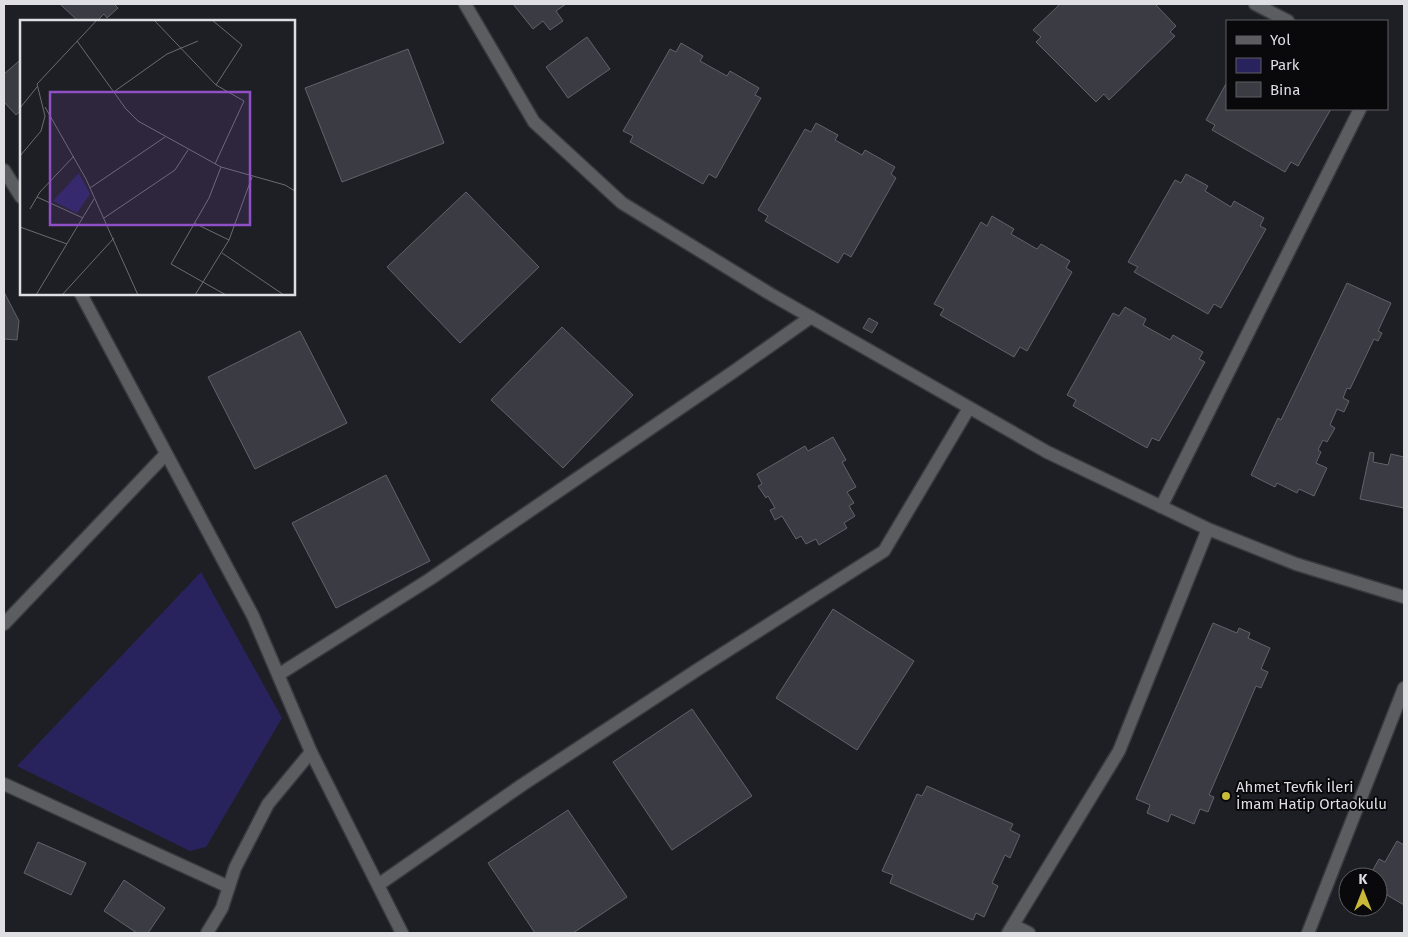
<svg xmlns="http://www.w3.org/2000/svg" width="1408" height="937" viewBox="0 0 1408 937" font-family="'Fira Sans',sans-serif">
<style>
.green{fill:#28235d}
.building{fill:#3b3c43;stroke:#61626a}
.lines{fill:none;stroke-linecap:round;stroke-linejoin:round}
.minor-casing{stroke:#393a40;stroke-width:15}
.minor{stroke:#5c5d60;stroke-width:12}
.poi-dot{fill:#caba3a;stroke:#09090c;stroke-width:2}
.labels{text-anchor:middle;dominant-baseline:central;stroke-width:4;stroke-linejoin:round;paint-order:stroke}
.poi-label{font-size:15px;fill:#dedee3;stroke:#09090c;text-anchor:start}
.inset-road{fill:none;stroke:#6b6b71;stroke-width:1}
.view{fill:#8f50c6;fill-opacity:0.15;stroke:#8f50c6;stroke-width:2.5}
.inset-edge{fill:none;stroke:#dedee3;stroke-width:2.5}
</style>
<rect width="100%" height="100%" fill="#1e1f25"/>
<path class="green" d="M201 572 282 718 206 847 190 851 17 766Z"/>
<path class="building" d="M60 4H114L118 8 107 18 104 14 97 21H78Z
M513 4H566L556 11 563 21 550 30 543 21 533 29Z
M1060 4H1147L1148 5 1150 4H1155L1176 26 1170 32 1175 36 1109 100 1104 94 1096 102 1036 42 1041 37 1033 30Z
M587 37 610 69 568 98 546 67Z
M681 43 703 56 700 61 727 76 730 71 759 88 755 95 761 98 716 178 709 174 703 184 630 142 633 136 623 131 670 49 676 52Z
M408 49 444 143 342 182 305 88Z
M19 61 21 63V110L16 115 4 102V74Z
M1227 82V109H1331L1298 166 1291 162 1285 172 1212 130 1215 125 1206 120Z
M816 123 838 135 835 140 862 155 865 150 895 167 891 174 896 178 851 257 844 253 838 263 765 221 768 216 758 210 805 129 811 132Z
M1186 174 1208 186 1205 191 1231 207 1234 201 1264 218 1260 226 1266 229 1221 308 1214 304 1208 314 1134 272 1138 267 1128 262 1175 180 1181 183Z
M466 192 539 267 460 343 387 267Z
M992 216 1014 229 1011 234 1037 249 1041 244 1070 261 1066 268 1072 272 1027 351 1020 347 1014 357 940 315 944 309 934 304 981 222 987 226Z
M1347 283 1391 303 1378 331 1382 333 1378 341 1374 339 1350 389 1347 388 1343 398 1349 401 1344 412 1337 409 1330 425 1335 428 1327 442 1323 440 1318 450 1321 452 1316 463 1327 468 1314 496 1299 489 1297 493 1277 483 1275 487 1251 475 1278 418 1281 420Z
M4 292 19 321 17 340 4 339Z
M1125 307 1146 319 1143 325 1170 340 1173 335 1203 352 1199 359 1205 362 1159 441 1152 438 1147 448 1073 406 1076 400 1067 395 1113 313 1119 316Z
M869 318 878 323 872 333 863 328Z
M562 327 633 395 563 468 491 400Z
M300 331 347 423 255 469 208 377Z
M833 437 846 460 842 462 856 487 847 492 854 503 849 506 855 516 844 523 847 528 819 545 816 539 806 544 801 536 796 539 782 516 775 520 770 510 775 508 768 496 766 498 758 486 762 484 757 474 805 446 808 451Z
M1370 452 1374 453 1373 462 1388 465 1391 454 1404 457V508L1360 499Z
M386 475 430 561 336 608 292 523Z
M833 609 914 661 857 750 776 698Z
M1213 623 1237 633 1239 628 1250 633 1248 638 1270 648 1261 669 1268 672 1261 688 1256 686 1209 795 1214 797 1208 812 1200 809 1194 824 1171 814 1168 822 1147 813 1150 805 1136 799Z
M692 709 752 796 672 850 613 762Z
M927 786 1013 824 1010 830 1020 835 1010 858 1005 855 992 883 998 886 984 917 976 913 973 920 890 883 893 875 882 871 917 794 922 796Z
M568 810 627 897 573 933H535L488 863Z
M1397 841 1404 845V905L1387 895 1383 902 1378 899V877H1369L1379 859 1385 862Z
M38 842 86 863 71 895 24 873Z
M124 880 165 908 148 933H137L104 911Z"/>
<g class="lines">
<defs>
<path id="minor" d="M465 4 534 122 622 203 772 295 1047 452 1208 529 1296 564 1404 597
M1255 4 1288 21
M4 170 21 197
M81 294 253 616 311 752 402 933
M1161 507 1360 109
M4 624 166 454
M278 675 430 579 733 372 811 317
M4 784 229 887
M378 885 522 785 697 670 884 551 969 408
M1013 925 1029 933
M207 933 222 908 235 868 268 804 311 752
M1008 933 1119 751 1208 529
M1308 933 1404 688"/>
</defs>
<use href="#minor" class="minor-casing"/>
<use href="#minor" class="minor"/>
</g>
<circle class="poi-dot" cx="1226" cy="796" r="5"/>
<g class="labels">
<g class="poi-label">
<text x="1236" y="787">Ahmet Tevfik İleri<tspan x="1236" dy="17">İmam Hatip Ortaokulu</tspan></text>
</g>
</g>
<g transform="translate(20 20)">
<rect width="275" height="275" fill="#1e1f25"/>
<path d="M59 153 70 174 57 193 33 181Z" fill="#28235d"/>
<path class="inset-road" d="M134 0 196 65 224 81 195 144M192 0 222 25 196 65M57 21 106 89 118 101 201 147 265 165 275 171M95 71 147 34 178 21M25 87 66 159 118 275M0 88 17 67M0 136 21 111 25 96 17 64 77 0M201 147 189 178 151 244 206 275M70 168 145 117M17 177 63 198M10 189 20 172 54 136M84 198 155 150 168 130M174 203 209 220M0 207 47 224M202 233 264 275M16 275 74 179M42 275 94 218M175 275 209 220 232 157"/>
<path class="view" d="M30 72H230V205H30Z"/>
<rect width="275" height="275" class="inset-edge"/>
</g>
<rect width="1408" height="937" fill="none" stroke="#dedee3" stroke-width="10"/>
<rect x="1226" y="20" width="162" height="90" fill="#09090c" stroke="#5e5e62"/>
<rect x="1236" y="36" width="25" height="8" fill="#5c5d60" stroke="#5e5e62"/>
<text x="1270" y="45" font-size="15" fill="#dedee3">Yol</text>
<rect x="1236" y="58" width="25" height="15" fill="#28235d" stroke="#5e5e62"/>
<text x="1270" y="70" font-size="15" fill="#dedee3">Park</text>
<rect x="1236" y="82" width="25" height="15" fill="#3b3c43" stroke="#5e5e62"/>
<text x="1270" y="95" font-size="15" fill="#dedee3">Bina</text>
<g transform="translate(1363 892)"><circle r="24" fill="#09090c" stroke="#5e5e62"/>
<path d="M0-4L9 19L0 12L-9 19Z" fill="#caba3a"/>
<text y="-8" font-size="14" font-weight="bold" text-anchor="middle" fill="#dedee3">K</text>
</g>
</svg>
